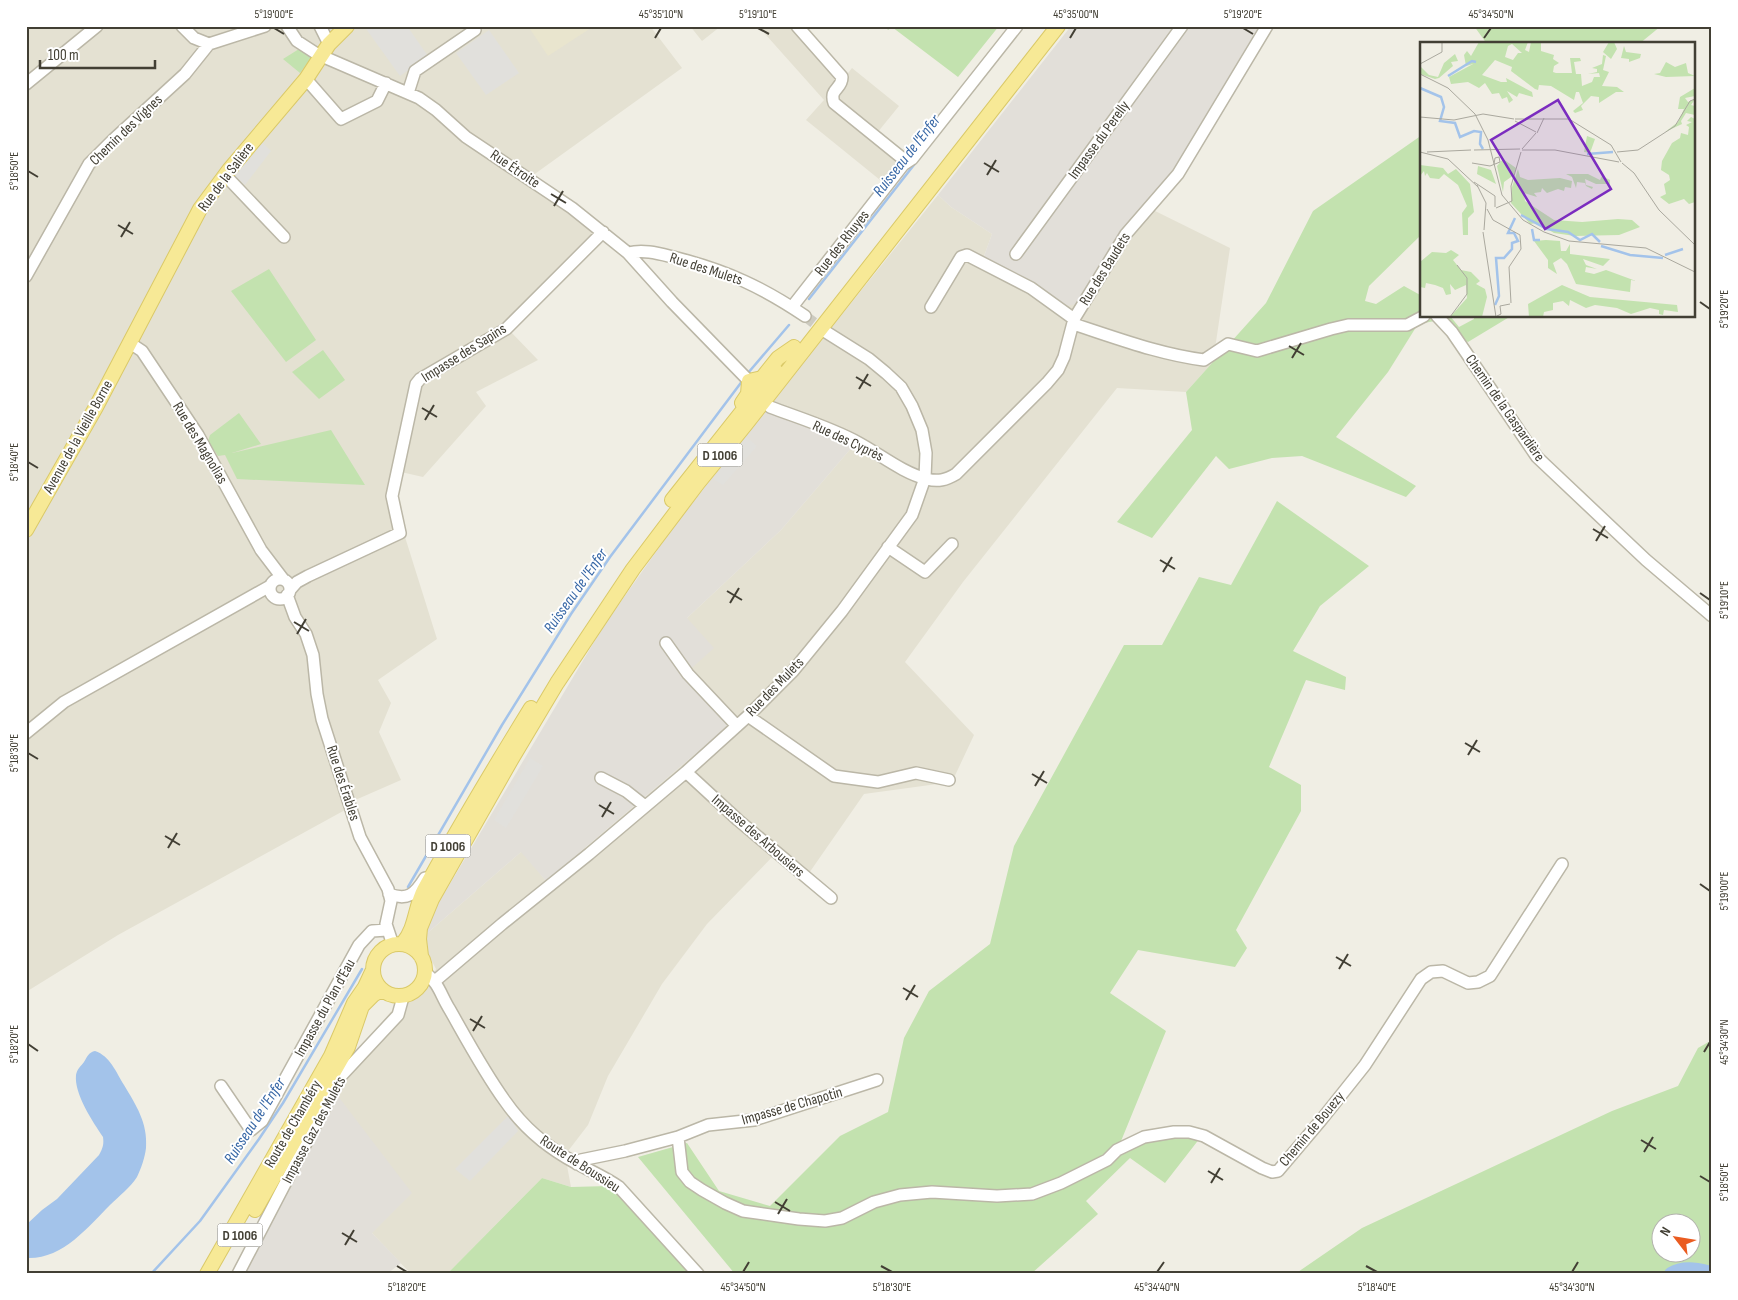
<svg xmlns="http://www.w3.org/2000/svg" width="1738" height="1300" viewBox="0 0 1738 1300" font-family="'Sofia Sans Condensed',sans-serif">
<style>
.residential{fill:#e4e1d2}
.industrial{fill:#e2dfd9}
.education{fill:#e9e5ce}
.green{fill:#c3e2af;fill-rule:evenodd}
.parking{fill:#e1e0dc}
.water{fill:#a3c3ea}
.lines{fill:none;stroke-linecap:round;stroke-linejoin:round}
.stream{stroke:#a3c3ea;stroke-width:2.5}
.river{stroke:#a3c3ea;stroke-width:14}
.minor-tunnel{stroke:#cdcbc1;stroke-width:11;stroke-dasharray:11 5.5;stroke-linecap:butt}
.minor-casing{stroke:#bbb7a7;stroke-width:14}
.major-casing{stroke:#dac968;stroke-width:16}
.minor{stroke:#fff;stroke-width:11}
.major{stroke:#f7e996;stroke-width:14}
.ticks{fill:none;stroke:#423f34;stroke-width:2}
.labels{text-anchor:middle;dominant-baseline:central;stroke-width:4;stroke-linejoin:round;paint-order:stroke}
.shield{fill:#fff;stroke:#7b7971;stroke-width:1}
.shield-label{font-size:14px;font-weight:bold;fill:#423f34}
.street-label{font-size:15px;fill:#423f34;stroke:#fff}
.water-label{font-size:16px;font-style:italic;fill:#3666a5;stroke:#fff}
.inset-river{fill:none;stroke:#a3c3ea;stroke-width:2.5}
.inset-road{fill:none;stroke:#aaa89e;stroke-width:1}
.view{fill:#7b2cbf;fill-opacity:0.15;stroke:#7b2cbf;stroke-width:2.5}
.inset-edge{fill:none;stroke:#423f34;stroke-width:2.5}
.neatline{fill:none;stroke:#423f34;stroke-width:2}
.ticks-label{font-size:12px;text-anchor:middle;fill:#423f34}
</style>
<rect width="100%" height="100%" fill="#f0eee4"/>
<path class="residential" d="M26 26H650L682 68 525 181 569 212 601 239 510 331 538 360 476 392 486 406 423 477 401 472 396 495 405 537 437 639 378 680 391 703 379 732 401 780 353 801 345 810 118 935 26 992Z
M690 26H721L702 41Z
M758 26H802L845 77 852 68 899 106 877 133 905 156 885 184 806 120 824 100Z
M938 195 951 207 992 234 983 259 1032 281 1065 306 1145 206 1230 248 1213 362 1186 392 1117 388 963 582 905 662 974 735 952 782 864 794 807 876 778 851 707 924 662 984 608 1076 588 1125 565 1155 571 1187 542 1178 447 1274H411L372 1233 331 1087 342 1069 395 1007 423 991 436 969 421 940 424 936 522 851 546 881 728 726 683 674 687 618 781 530 853 446 765 410Z"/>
<path class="industrial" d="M1071 26H1259L1172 174 1078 304 1065 306 1032 281 983 259 992 234 951 207 938 195Z
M765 410 853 446 781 530 687 618 714 648 684 675 728 726 546 881 521 852 424 936 426 924 603 627 670 532Z
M331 1087 412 1193 372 1233 401 1263 387 1274H233L295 1152Z"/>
<path class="education" d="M528 26H594L548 56Z"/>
<path class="green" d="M885 26H999L958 77 892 27 888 30Z
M1474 26H1661L1639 44H1487Z
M299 49 311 58 300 73 283 59Z
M1422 135V234L1369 286 1365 301 1376 304 1404 286 1422 296V316H1450L1459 327 1474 319V316H1511L1468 342 1435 321 1418 324 1388 372 1336 437 1416 486 1406 497 1302 456 1272 458 1229 469 1216 456 1152 538 1117 522 1192 430 1186 392 1266 303 1313 211Z
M269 269 316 340 286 362 231 291Z
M323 350 345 380 319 399 292 372Z
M239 413 261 444 232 453 331 430 365 485 237 479 225 455 218 456 208 441 210 435Z
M1277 501 1369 566 1320 606 1293 651 1346 677 1345 690 1306 680 1269 767 1301 785V811L1236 930 1247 948 1235 967 1138 950 1110 993 1166 1031 1119 1146 1161 1137 1200 1138 1165 1183 1130 1158 1086 1201 1098 1214 1031 1274H735L638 1157 687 1143 719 1191 770 1206 840 1136 888 1112 904 1038 929 991 990 944 1014 846 1124 645H1162L1199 577 1231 585Z
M1712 1040V1274H1295L1362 1228 1612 1111 1678 1086 1698 1048ZM1660 1222H1690V1252H1660Z
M542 1178 571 1187 609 1186 692 1274H447Z"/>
<path class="parking" d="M364 26H407L428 56 400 76Z
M489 30 519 73 486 95 456 53Z
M259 139 271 151 245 185 232 174Z
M746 437 757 446 723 485 713 479Z
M530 758 543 766 506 828 494 820Z
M509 1115 518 1131 470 1181 455 1169Z"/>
<path class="water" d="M95 1051C110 1056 116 1072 124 1085 136 1105 148 1123 146 1148 145 1157 141 1169 137 1177 130 1188 119 1196 110 1205 87 1228 62 1260 26 1258V1225L42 1210 57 1199 99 1155C103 1148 104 1144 103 1137 93 1122 74 1094 76 1075 77 1069 81 1066 84 1062 87 1057 89 1052 95 1051Z"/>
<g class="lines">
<path class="stream" d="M809 299 917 161
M748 373 789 325
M408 887 502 725 571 614 610 557 743 380
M151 1274 200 1221 259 1139 283 1103 362 969"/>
<path class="river" d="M1671 1274C1684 1266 1698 1270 1712 1273"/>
<path class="minor-tunnel" d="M805 316 826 332"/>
<defs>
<path id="minor" d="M182 26 194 38 209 44
M287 26 297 41 317 54 419 98 436 110 466 137 572 208 628 253 672 302 749 381
M320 26 329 44
M306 79 341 119 377 101 386 83
M26 84 97 26
M408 93 415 71 475 30
M903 165 912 159 1017 26
M225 175 284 237
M628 253C645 249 660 254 677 258 727 271 762 287 805 316
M1016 254 1182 26
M26 276 89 164 114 139 185 74 209 44 265 26
M792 307 903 165 902 158 834 103C829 88 842 90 842 77L797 26
M931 307 961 257 967 255 1031 288 1074 319
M1437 316 1452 332 1537 457 1646 560 1712 616
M1073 324C1117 338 1158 354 1204 360L1228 344 1257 351 1331 329 1348 325H1407L1424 316
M130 343 142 351 198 435 261 550 283 579
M770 407C799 418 832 428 859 443 881 455 903 473 927 479 938 482 946 480 956 474L1047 383 1058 370 1064 357 1074 319 1126 234 1178 174 1267 26
M888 547 925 572 952 544
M270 589a10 10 0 1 1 20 0a10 10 0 1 1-20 0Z
M290 590 297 582 308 576 400 533 392 496 416 384 420 379 506 329 603 232
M287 595 295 617 306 634 313 655 317 694 322 719 360 837 388 889 391 901 386 924 393 945
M666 643 688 674 737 726
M748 716 834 776 878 782 916 773 949 780
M26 733 64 702 270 586
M686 772 738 820 831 898
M601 778 626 791 645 806
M389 894C408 901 415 894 425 878
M425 972C440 985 440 994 450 1010 467 1040 484 1072 505 1101 523 1127 548 1148 576 1163 590 1171 605 1177 619 1187L698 1274
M435 981 502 924 589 854 686 772 748 716 793 671 842 611 912 515 925 478 926 453 922 430 912 406 901 387 886 373 869 359 826 332
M221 1086 251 1130 262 1121 359 945 372 931 387 930
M678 1137 708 1125 754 1120 877 1080
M577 1164 581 1160 625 1151 678 1137 682 1172 690 1182 702 1190 725 1203 743 1211 799 1219 825 1221 842 1218 874 1202 900 1195 932 1192 997 1196 1032 1194 1061 1183 1107 1160 1117 1150 1144 1137 1174 1132H1189L1204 1136 1262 1168 1272 1172 1278 1171 1322 1119 1365 1065 1421 979 1431 972 1443 971 1468 983 1478 982 1490 976 1562 864
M238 1274 341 1076 398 1015 403 997"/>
<path id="major" d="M742 403 748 394 749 381 762 378 778 358 794 347
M672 500 775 370
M26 530 96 407 200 209 229 170 306 79 329 44 347 26
M403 943C416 928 415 907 424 890 458 828 494 768 531 708
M373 970a26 26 0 1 1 52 0a26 26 0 1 1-52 0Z
M421 956 419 939 420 928 432 899 511 760 557 683 633 569 698 483 746 424 1058 26
M255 1210 348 1047 362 1006 373 995 378 992H385
M207 1274 331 1056 354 1003 365 987 372 972"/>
</defs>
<use href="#minor" class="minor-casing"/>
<use href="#major" class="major-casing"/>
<use href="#minor" class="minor"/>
<use href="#major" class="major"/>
</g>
<path class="ticks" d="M274 28 284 34M758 28 769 34M1243 28 1253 34M655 38 661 28M1070 38 1076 28M1484 38 1491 28M984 163 999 172M28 171 38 177M987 175 996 160M551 194 566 203M554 206 563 191M118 225 133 234M121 237 130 222M1700 302 1710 309M1289 346 1304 355M1292 358 1301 343M856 377 871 386M859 389 868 374M422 408 437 417M425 420 434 405M28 462 38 468M1593 529 1608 538M1596 541 1605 526M1160 560 1175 569M1163 572 1172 557M727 591 742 600M1700 593 1710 600M730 603 739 588M294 622 309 631M297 634 306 619M1465 743 1480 752M28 753 38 759M1468 755 1477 740M1032 774 1047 783M1035 786 1044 771M599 805 614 814M602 817 611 802M165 836 180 845M168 848 177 833M1700 884 1710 891M1336 957 1351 966M1339 969 1348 954M903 988 918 997M906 1000 915 985M470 1019 485 1028M473 1031 482 1016M28 1044 38 1051M1704 1052 1710 1042M1641 1140 1656 1149M1644 1152 1653 1137M1208 1171 1223 1180M1700 1176 1710 1182M1211 1183 1220 1168M775 1202 790 1211M778 1214 787 1199M342 1233 357 1242M345 1245 354 1230M397 1266 407 1272M881 1266 892 1272M1366 1266 1377 1272M743 1272 749 1262M1157 1272 1164 1262M1572 1272 1578 1262"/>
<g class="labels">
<g class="shield">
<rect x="697.5" y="443.5" width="45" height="23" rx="4"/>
<rect x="425.5" y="834.5" width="45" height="23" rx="4"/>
<rect x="217.5" y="1223.5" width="45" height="23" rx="4"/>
</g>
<g class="shield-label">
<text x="720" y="455">D 1006</text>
<text x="448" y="846">D 1006</text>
<text x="240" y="1235">D 1006</text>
</g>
<g class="street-label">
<text transform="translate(126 130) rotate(-44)">Chemin des Vignes</text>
<text transform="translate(1099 140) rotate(-54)">Impasse du Perelly</text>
<text transform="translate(515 169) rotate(34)">Rue Étroite</text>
<text transform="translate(226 177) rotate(-53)">Rue de la Salière</text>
<text transform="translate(842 243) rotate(-52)">Rue des Rhuyes</text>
<text transform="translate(706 269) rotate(18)">Rue des Mulets</text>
<text transform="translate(1105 269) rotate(-58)">Rue des Baudets</text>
<text transform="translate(464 353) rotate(-32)">Impasse des Sapins</text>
<text transform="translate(1505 408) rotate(55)">Chemin de la Gaspardière</text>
<text transform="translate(78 437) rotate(-61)">Avenue de la Vieille Borne</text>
<text transform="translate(848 441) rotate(25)">Rue des Cyprès</text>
<text transform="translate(200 443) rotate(59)">Rue des Magnolias</text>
<text transform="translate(775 687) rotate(-46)">Rue des Mulets</text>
<text transform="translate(343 783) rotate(72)">Rue des Érables</text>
<text transform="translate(758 836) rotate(41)">Impasse des Arbousiers</text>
<text transform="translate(325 1008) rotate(-61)">Impasse du Plan d'Eau</text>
<text transform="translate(792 1106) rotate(-16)">Impasse de Chapotin</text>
<text transform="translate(293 1124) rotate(-60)">Route de Chambéry</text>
<text transform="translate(1312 1129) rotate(-50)">Chemin de Bouezy</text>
<text transform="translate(314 1130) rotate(-62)">Impasse Gaz des Mulets</text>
<text transform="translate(580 1164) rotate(33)">Route de Boussieu</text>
</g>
<g class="water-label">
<text transform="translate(907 156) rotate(-52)">Ruisseau de l'Enfer</text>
<text transform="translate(576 591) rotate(-55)">Ruisseau de l'Enfer</text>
<text transform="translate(255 1121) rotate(-57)">Ruisseau de l'Enfer</text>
</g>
</g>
<g transform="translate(1420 42)">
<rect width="275" height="275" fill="#f0eee4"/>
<path d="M59 0H108L105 8 109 10 111 0H121V9L134 13 133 17 139 21 134 24 133 30 136 31H152L150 16H160L161 19 154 20 156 32H161L162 44 172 40 174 35H180L179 31 168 32 177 30V27L172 26 182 22 183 13 186 14 183 28 189 30 182 44 197 45 204 50H196L179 61V55L171 54 161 64 163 68 155 71 153 69 163 61 159 50H156L154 58 131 44 119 43 118 48 115 47 91 29 92 25 75 18 62 33 81 40H87L86 36 112 50 113 55 99 51 97 55 87 49 93 58 89 61 87 55 82 57 79 51 72 52 65 41 59 46 48 40 31 42 29 35 53 22 46 24 44 13 47 9 51 14ZM92 2 102 11H98L93 18 85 15 88 4ZM189 0H194L197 7 191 17 183 10ZM204 4 206 10 221 12 220 16 209 20V17L201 16ZM35 12 38 19 31 20 33 24 19 36 15 37 0 32 1 25 9 33 18 35 24 21ZM246 20 255 25 266 21 268 31 275 34 246 35 234 32 240 31ZM275 46V54L265 56 268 60 275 57 271 63 275 64V73L266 71 261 79 262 82 245 90 258 80 264 67H258L260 55ZM271 75 275 77V160L269 162 264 157 249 162 240 155 246 152 244 142 250 138 249 133 241 128 242 119 252 101 260 96 261 91 268 93 269 85 266 83 272 80 267 79ZM167 94 175 97 170 111 164 110ZM83 117 96 126 94 133 84 140 83 150 77 124ZM0 123 23 126 28 132 36 127 50 142 54 170 48 176V193H43L42 171 47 164 38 143 24 132 19 137 10 136 7 131 5 134 4 129 0 134ZM58 124 71 128 76 142 57 132ZM98 127 100 135 108 138 140 136 152 139 151 146 145 145 144 149 138 147 127 151 122 146 121 150 114 151 117 155 104 151 105 159 134 178 162 180 198 177 212 178 220 185 199 193 155 194 134 191 117 181 110 182 91 161 92 145ZM146 132H168L180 138 182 134 190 138V142H176L165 137 166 143 173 145 172 147 166 144 165 141 157 140 156 146 152 135ZM126 198 140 199 141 209H146L150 202V212L190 217 183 224 163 217 166 223 177 227 166 225 165 230 174 232 186 228 216 239 211 238 210 250 156 242 147 222 141 216 133 221 137 232 128 226V218L114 199ZM31 208 39 213 33 218 41 228 51 230 60 239 56 242 65 247 67 255 62 275H30L47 256 46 243 35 248 30 242 31 252 26 253 23 246 15 243 6 241 5 246 0 245V220L12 210 26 211ZM142 243 170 255 257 263 258 270 244 268 243 273 239 272V268L230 266 211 272 197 266 175 263 166 266 150 258 149 264 143 259 133 261V268L124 270 123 275H109L108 262Z" fill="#c3e2af" fill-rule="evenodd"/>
<path class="inset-river" d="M28 34 52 19 56 20M0 46 21 55 24 65 20 79 35 81 40 95 54 89 61 90 60 102 63 107M167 112 193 110M101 173 127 187 148 190 160 198 172 192 180 200M112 187 114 198H120M181 204 210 213 243 216M245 213 263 207M75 263 79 254 76 216H84L92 207V201L98 199 94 191H88L95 176"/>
<path class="inset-road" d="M0 22 22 10V0M0 32 28 46 55 72 68 98 82 153 103 178 124 190 149 199 226 206 275 230M0 75 34 78 63 72 94 77M95 77H149L191 103 201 120M95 79 116 90M117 91 124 76M102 107 116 91M54 108 100 107M102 108H135L199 120M0 110 28 117 58 145M7 110 51 108M197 110 218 108 255 84 270 59 275 57M52 121 70 124 80 120 79 115 75 116 74 122M202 121 214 131 239 168 275 203M54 140 75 154V165M57 143 66 161 64 188M76 166 92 159 91 144 101 110M67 167 73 178 100 193 101 207 89 225 91 261M63 190 76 275M77 274 81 272 80 264 90 262M30 275 47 252V236L37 223"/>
<path class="view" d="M138 58 191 147 125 187 71 98Z"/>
<rect width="275" height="275" class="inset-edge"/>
</g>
<rect width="1738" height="1300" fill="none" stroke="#ffffff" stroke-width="55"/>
<g transform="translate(1676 1238) rotate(301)"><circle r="24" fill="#ffffff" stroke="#b3b2ae"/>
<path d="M0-4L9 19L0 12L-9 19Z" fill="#ea5c21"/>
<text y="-8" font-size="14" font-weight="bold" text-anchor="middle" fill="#423f34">N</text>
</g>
<path d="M40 60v8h115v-8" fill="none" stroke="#423f34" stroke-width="2.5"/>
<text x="48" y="60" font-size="15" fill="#423f34" stroke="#ffffff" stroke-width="4" paint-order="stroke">100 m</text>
<rect x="28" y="28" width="1682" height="1244" class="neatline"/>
<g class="ticks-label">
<text x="274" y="18">5°19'00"E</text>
<text x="661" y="18">45°35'10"N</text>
<text x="758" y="18">5°19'10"E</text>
<text x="1076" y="18">45°35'00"N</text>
<text x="1243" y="18">5°19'20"E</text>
<text x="1491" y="18">45°34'50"N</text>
<text transform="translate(14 171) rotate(-90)" y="4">5°18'50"E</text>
<text transform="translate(1724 309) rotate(-90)" y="4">5°19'20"E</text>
<text transform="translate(14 462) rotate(-90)" y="4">5°18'40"E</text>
<text transform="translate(1724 600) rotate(-90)" y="4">5°19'10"E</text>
<text transform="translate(14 753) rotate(-90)" y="4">5°18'30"E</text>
<text transform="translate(1724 891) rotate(-90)" y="4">5°19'00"E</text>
<text transform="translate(1724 1042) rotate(-90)" y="4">45°34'30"N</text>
<text transform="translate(14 1044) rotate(-90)" y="4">5°18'20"E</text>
<text transform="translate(1724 1182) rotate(-90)" y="4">5°18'50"E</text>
<text x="407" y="1291">5°18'20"E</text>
<text x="743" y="1291">45°34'50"N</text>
<text x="892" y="1291">5°18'30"E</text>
<text x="1157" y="1291">45°34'40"N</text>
<text x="1377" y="1291">5°18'40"E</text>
<text x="1572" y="1291">45°34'30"N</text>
</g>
</svg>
